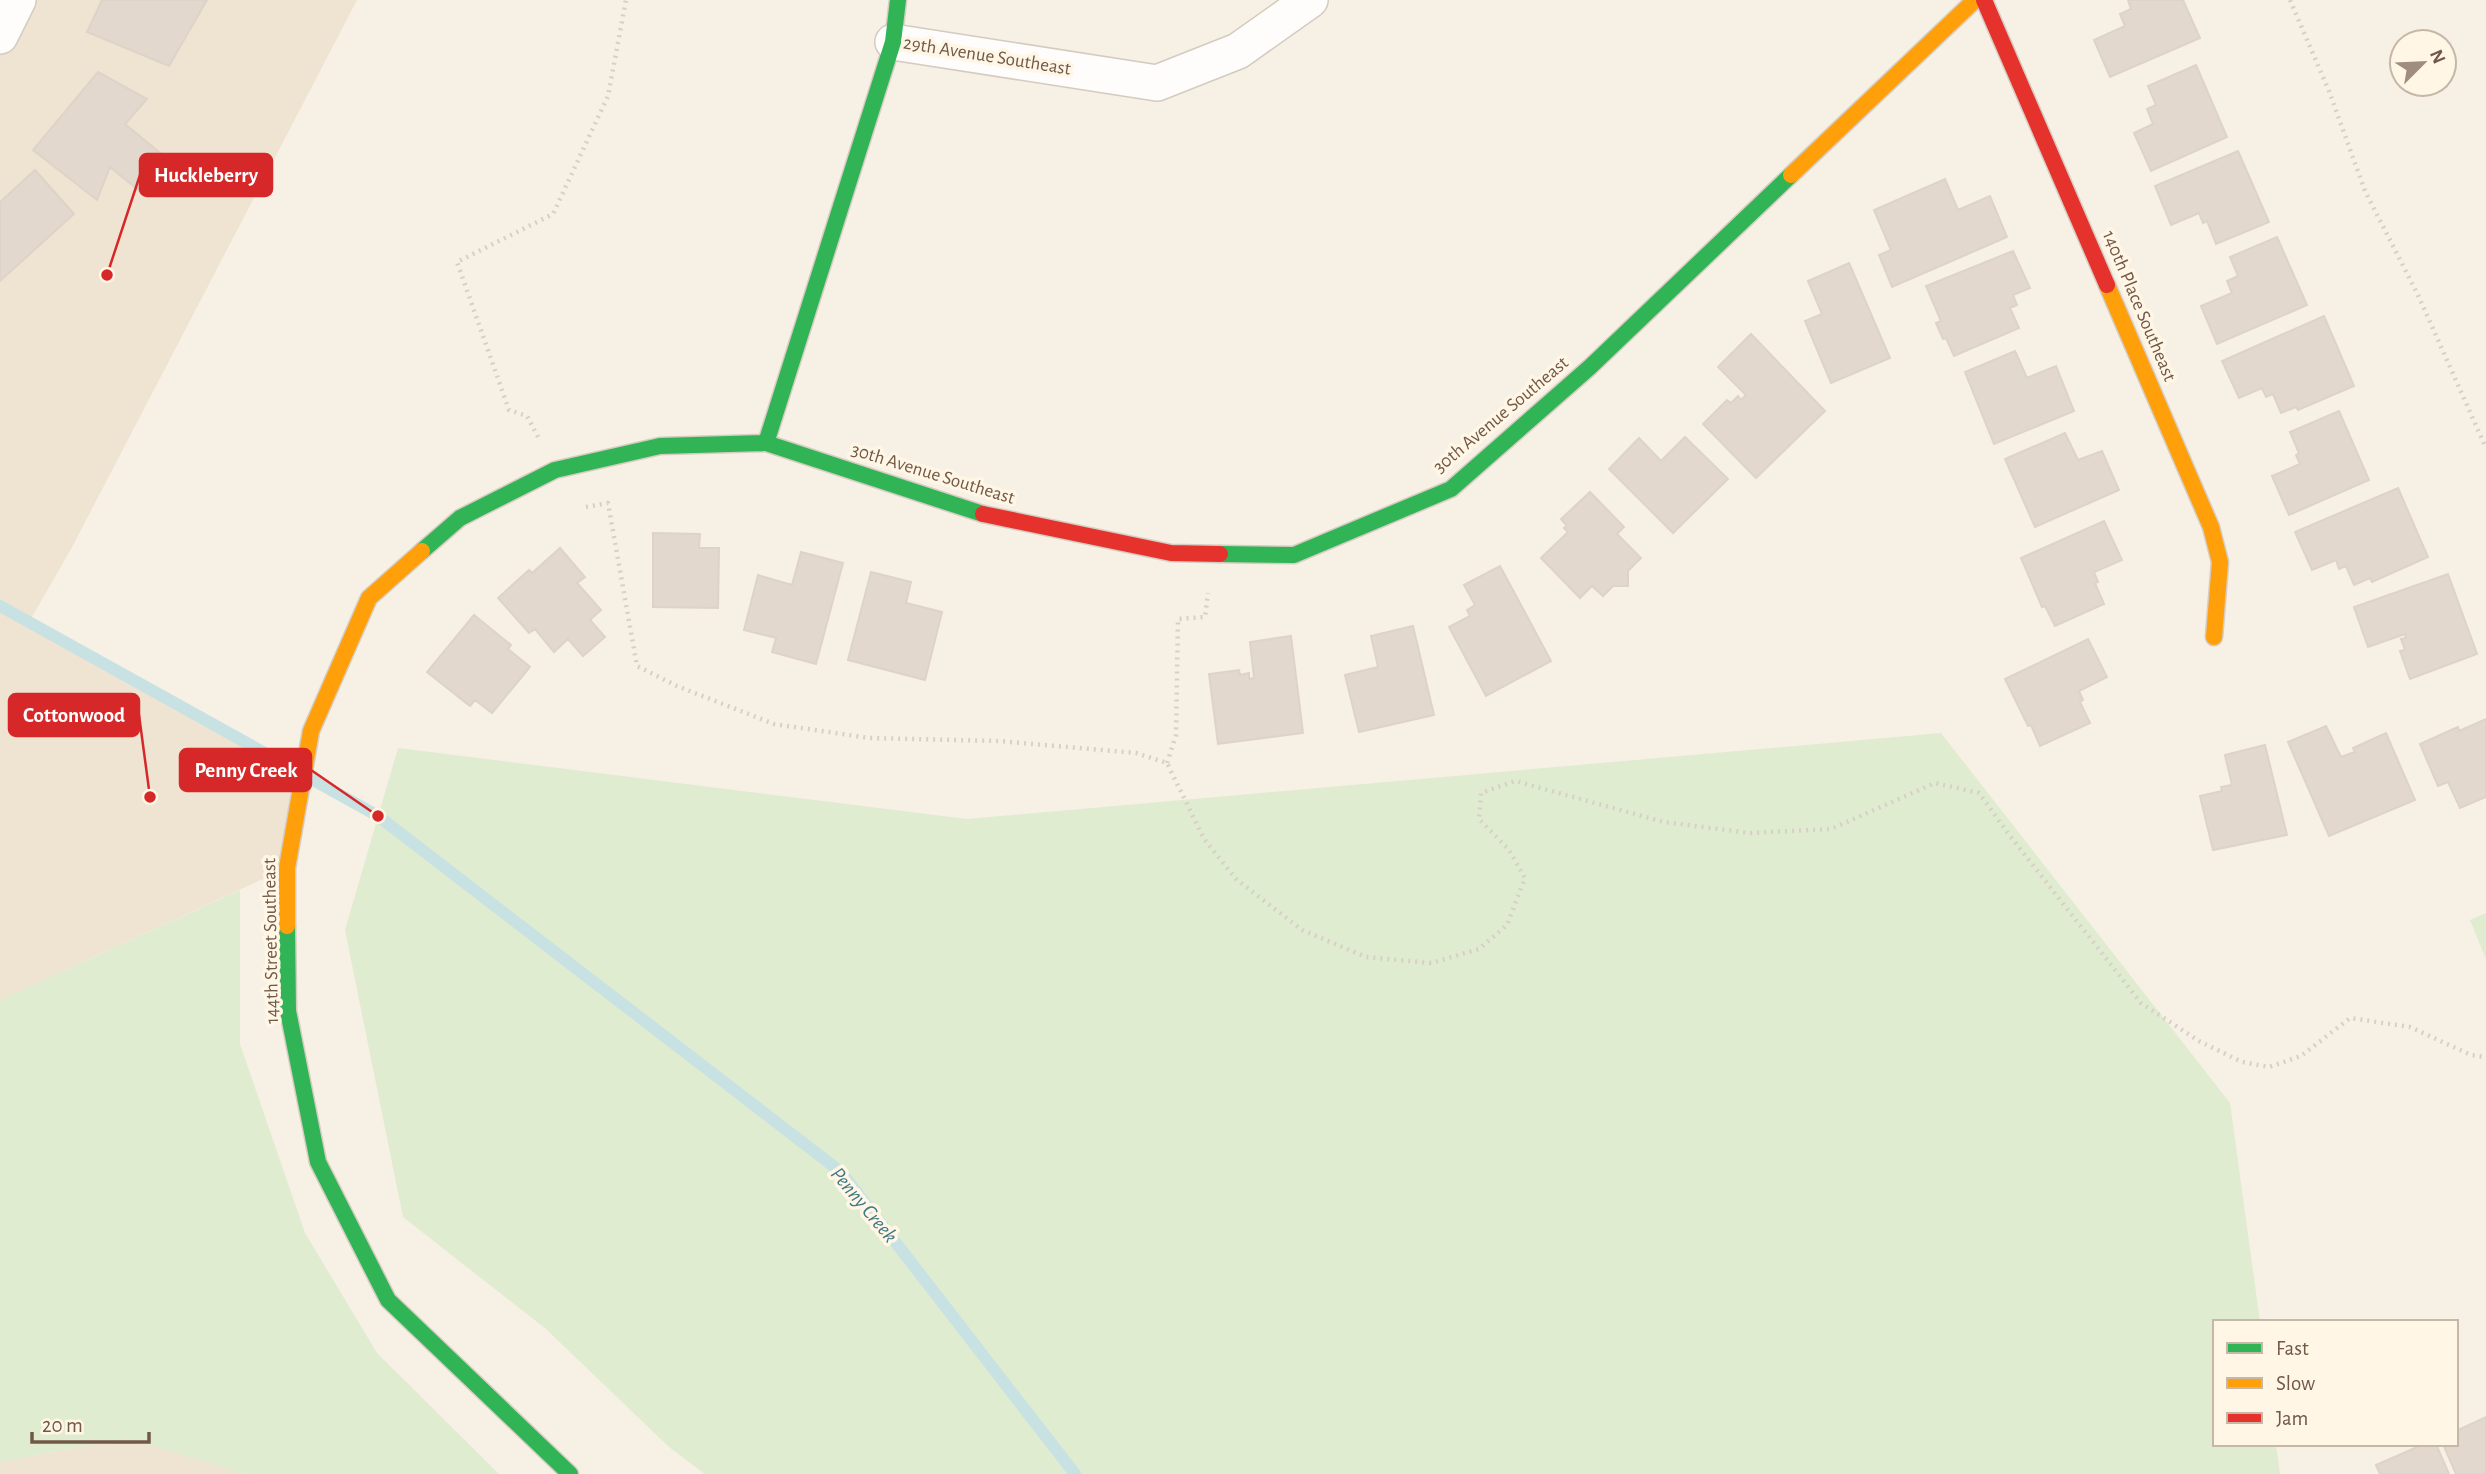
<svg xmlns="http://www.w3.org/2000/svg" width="2486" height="1474" viewBox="0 0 2486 1474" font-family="'Alegreya Sans',sans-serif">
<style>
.residential{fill:#efe3d2}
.green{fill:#e0ecd0}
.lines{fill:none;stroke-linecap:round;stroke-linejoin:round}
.stream{stroke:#c8e2e4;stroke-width:12}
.building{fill:#e2d8cd;stroke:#ded3c8;stroke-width:2}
.street-casing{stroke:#d4cbc0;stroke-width:38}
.fast-casing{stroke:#d6ccc2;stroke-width:19}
.slow-casing{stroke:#d6ccc2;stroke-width:19}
.jam-casing{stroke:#d6ccc2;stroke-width:19}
.path{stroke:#d7cfc8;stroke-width:4.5;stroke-dasharray:2 5;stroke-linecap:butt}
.street{stroke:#fefdfb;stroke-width:35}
.fast{stroke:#30b455;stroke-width:16}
.slow{stroke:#ff9f0a;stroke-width:16}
.jam{stroke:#e5322d;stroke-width:16}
.labels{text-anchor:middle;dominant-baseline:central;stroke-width:7;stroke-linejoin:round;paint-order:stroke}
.street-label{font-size:19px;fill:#715847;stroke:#fff6e5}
.water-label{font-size:21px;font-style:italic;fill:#417885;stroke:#fff6e5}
.leader{fill:none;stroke:#d62828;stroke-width:2.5}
.callout-dot{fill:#d62828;stroke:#fff6e5;stroke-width:2.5}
.callout{fill:#d62828;stroke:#d62828;stroke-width:2.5}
.callout-label{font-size:21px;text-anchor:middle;font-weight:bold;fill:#fff}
</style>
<rect width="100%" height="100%" fill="#f6f0e5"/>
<path class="residential" d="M0 0H357L71 549 29 622 304 775 287 868 0 1000Z
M126 1438 245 1474H0V1462Z"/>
<path class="green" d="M1941 733 2230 1103 2260 1322H2215V1444H2276L2280 1474H705L669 1447 546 1329 403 1217 345 930 398 748 967 819Z
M240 890V1044L305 1233 377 1353 499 1474H245L126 1438 0 1462V1000Z
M2486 913V959L2470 920Z"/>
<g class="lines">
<path class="stream" d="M0 606 378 816 841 1172 1075 1474"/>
</g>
<path class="building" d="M102 0H207L169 66 87 32Z
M2128 0H2183L2200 38 2110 77 2094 40 2125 26 2120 14 2131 9Z
M2196 65 2227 137 2151 171 2134 133 2153 124 2147 109 2156 105 2148 86Z
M98 72 147 99 125 124 165 157 142 193 110 167 97 200 33 150Z
M2238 151 2269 222 2216 244 2207 221 2203 223 2199 213 2171 225 2155 186Z
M35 170 74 214 0 281V202Z
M1945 179 1958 210 1990 196 2007 237 1892 287 1879 255 1891 250 1874 210Z
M2277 237 2307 305 2217 344 2201 306 2232 293 2227 281 2238 276 2230 257Z
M2013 251 2030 288 2013 295 2017 305 2010 308 2019 328 1954 356 1946 338 1943 339 1936 323 1941 321 1926 286Z
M1849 263 1890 358 1831 383 1805 321 1822 314 1808 281Z
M2324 316 2354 386 2298 410 2296 407 2281 413 2273 394 2266 397 2262 388 2239 398 2222 361Z
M1751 334 1825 411 1756 478 1703 424 1727 400 1731 403 1738 396 1741 400 1746 395 1718 367Z
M2015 351 2027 378 2056 366 2074 411 1994 444 1965 372Z
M2339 411 2369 480 2289 515 2272 476 2300 464 2296 455 2299 453 2290 432Z
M2065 433 2078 460 2102 451 2119 490 2035 527 2005 459Z
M1685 437 1728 479 1673 533 1609 469 1639 438 1661 461Z
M2398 488 2428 557 2372 582 2370 578 2354 585 2346 566 2339 569 2336 560 2312 570 2295 532Z
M1590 492 1624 527 1617 534 1641 558 1628 571V586H1613L1603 596 1592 586 1580 598 1541 558 1568 532 1564 528 1567 526 1561 519Z
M2104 521 2122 560 2094 572 2098 582 2095 583 2104 604 2055 626 2045 606 2042 607 2021 558Z
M653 533 700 534 699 548H719L718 608 653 607Z
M560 548 585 577 577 583 601 610 590 620 605 637 583 656 568 639 554 652 535 629 529 633 498 598 529 570 532 573Z
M801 552 843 563 816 664 772 652 776 638 744 630 758 575 792 585Z
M1500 566 1551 661 1486 696 1449 627 1470 616 1467 610 1475 605 1464 585Z
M871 572 911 582 906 603 942 612 925 680 848 660Z
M2448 574 2477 654 2410 679 2400 651 2405 650 2401 639 2406 638 2405 634 2368 647 2354 607Z
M474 615 511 645 508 649 530 667 492 713 475 700 470 706 427 672Z
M1413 626 1434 715 1359 732 1345 675 1378 667 1371 636Z
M1291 636 1303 733 1218 744 1209 674 1239 670 1240 675 1249 673V679L1254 678 1250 642Z
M2088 639 2107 677 2079 691 2083 700 2080 702 2090 723 2040 746 2031 725 2028 726 2005 679Z
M2486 719V797L2460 808 2448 782 2438 786 2420 744 2458 727 2459 731Z
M2326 726 2341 757 2355 752 2353 748 2386 733 2415 800 2329 836 2288 742Z
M2265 745 2287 835 2213 850 2200 796 2222 791 2221 787 2232 785 2225 755Z
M2486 1417V1474H2456L2443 1444H2456V1431Z
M2424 1444H2436L2449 1474H2380L2376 1465Z"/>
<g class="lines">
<defs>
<path id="street" d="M0 36 18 0
M893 42 1157 83 1238 51 1310 0"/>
<path id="fast" d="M766 443 893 42 898 0
M422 551 460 518 555 470 660 446 766 443 983 514
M1220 554 1294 555 1451 489 1590 367 1791 175
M287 926 288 1011 318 1162 388 1300 570 1474"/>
<path id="slow" d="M1791 175 1975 0
M2107 285 2211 527 2220 562 2214 637
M287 926V868L311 731 369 598 422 551"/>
<path id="jam" d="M1984 0 2107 285
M983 514 1171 553 1220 554"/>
</defs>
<use href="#street" class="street-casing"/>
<use href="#fast" class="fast-casing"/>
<use href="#slow" class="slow-casing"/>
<use href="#jam" class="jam-casing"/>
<path class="path" d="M2290 0 2329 91 2365 191 2418 295 2486 448
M538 437 527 416 509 410 457 262 553 214 608 96 626 0
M586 507 608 503 637 666 677 686 774 724 869 738 999 741 1136 753 1167 763 1204 839 1236 879 1302 930 1366 957 1431 963 1479 949 1507 925 1525 878 1509 850 1479 819 1481 793 1515 781 1664 822 1750 833 1831 829 1935 783 1979 793 2010 836 2141 1003 2199 1041 2242 1062 2269 1067 2301 1056 2350 1018 2410 1027 2471 1055 2486 1057
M1167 763 1176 735 1178 619 1205 617 1208 593"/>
<use href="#street" class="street"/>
<use href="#fast" class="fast"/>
<use href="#slow" class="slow"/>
<use href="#jam" class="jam"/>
</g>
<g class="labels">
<g class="street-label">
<text transform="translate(987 56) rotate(9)">29th Avenue Southeast</text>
<text transform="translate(2139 306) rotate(67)">140th Place Southeast</text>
<text transform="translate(1501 415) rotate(-40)">30th Avenue Southeast</text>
<text transform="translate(933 474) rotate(17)">30th Avenue Southeast</text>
<text transform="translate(271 941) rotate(-91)">144th Street Southeast</text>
</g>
<g class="water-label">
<text transform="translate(864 1205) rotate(50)">Penny Creek</text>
</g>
</g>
<path class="leader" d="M107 275L140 175M150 797L139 715M378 816L311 770"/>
<g class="callout-dot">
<circle cx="107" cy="275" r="7"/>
<circle cx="150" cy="797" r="7"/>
<circle cx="378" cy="816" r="7"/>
</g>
<g class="callout">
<rect x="140" y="154" width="132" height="42" rx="7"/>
<rect x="9" y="694" width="130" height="42" rx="7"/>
<rect x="180" y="749" width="131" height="42" rx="7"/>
</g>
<g class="callout-label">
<text x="206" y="182">Huckleberry</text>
<text x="74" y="722">Cottonwood</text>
<text x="246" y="777">Penny Creek</text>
</g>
<rect x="2213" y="1320" width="245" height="126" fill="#fff6e5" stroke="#c6b7a6" stroke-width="2"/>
<rect x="2227" y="1343" width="35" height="10" fill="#30b455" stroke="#c6b7a6" stroke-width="2"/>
<text x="2276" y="1355" font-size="21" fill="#715847">Fast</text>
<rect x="2227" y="1378" width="35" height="10" fill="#ff9f0a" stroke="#c6b7a6" stroke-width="2"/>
<text x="2276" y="1390" font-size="21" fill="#715847">Slow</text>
<rect x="2227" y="1413" width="35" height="10" fill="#e5322d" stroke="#c6b7a6" stroke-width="2"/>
<text x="2276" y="1425" font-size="21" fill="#715847">Jam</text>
<g transform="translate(2423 63) rotate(66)"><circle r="33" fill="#fff6e5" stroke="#c6b7a6" stroke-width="2"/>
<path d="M0-5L12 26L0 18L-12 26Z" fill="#a08d7e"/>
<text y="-10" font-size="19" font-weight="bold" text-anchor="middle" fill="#715847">N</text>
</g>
<path d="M32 1432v10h117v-10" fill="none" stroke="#715847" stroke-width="3.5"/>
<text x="42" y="1432" font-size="21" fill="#715847" stroke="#fff6e5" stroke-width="5" paint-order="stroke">20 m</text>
</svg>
